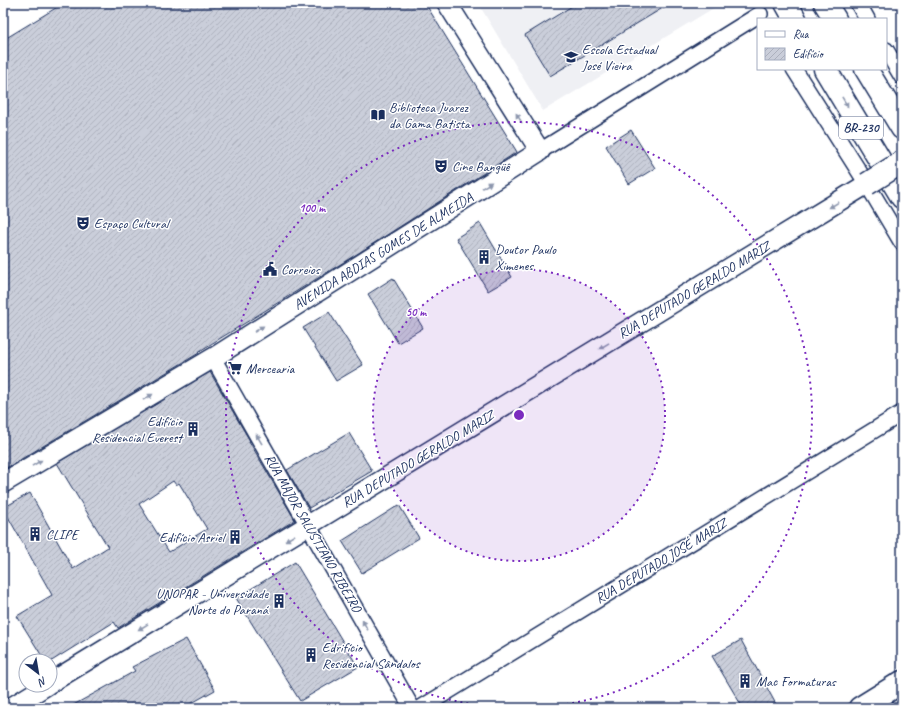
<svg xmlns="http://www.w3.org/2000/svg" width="905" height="711" viewBox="0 0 905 711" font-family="Caveat,sans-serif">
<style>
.built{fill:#eff0f4}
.building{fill:url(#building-hatch);stroke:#1b2f5e;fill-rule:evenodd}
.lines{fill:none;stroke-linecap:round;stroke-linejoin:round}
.minor-casing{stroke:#1b2f5e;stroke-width:18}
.tertiary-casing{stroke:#1b2f5e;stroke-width:22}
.primary-casing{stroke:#1b2f5e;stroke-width:25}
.trunk-casing{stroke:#1b2f5e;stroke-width:25}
.minor{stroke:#fff;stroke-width:15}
.tertiary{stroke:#fff;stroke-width:19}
.primary{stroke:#fff;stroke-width:22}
.trunk{stroke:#fff;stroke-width:22}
.secondary-bridge-casing{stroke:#1b2f5e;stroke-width:25;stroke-linecap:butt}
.secondary-bridge{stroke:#fff;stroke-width:22}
.oneway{fill:#8d97ae}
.ring{fill:none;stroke:#7b2cbf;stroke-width:2;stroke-dasharray:2 4}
.labels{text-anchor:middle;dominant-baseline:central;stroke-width:3;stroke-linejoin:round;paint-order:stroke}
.shield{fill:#fff;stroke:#5f6d8e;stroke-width:1}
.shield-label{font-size:13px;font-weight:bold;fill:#1b2f5e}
.poi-label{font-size:14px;fill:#1b2f5e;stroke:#fff;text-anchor:start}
.street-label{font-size:14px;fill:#1b2f5e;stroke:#fff}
.centre{fill:#7b2cbf;stroke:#fff;stroke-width:2}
.ring-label{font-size:12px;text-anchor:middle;font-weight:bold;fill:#7b2cbf;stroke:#fff;stroke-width:3;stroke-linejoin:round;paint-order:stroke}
</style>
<defs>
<pattern id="building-hatch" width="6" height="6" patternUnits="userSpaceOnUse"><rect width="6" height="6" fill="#caceda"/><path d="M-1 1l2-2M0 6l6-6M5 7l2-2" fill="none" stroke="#adb1be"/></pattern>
</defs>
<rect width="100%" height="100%" fill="#fff"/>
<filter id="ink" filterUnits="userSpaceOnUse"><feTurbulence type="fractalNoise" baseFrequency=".025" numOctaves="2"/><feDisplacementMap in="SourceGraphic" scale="8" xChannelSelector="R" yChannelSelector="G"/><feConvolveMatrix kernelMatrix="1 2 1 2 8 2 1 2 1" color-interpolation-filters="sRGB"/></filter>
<g filter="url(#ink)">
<path class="built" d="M478 3H722L543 111Z"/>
<path class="building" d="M64 3H425L517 152 357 254 198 352 199 353 3 470V40Z
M577 3H671L550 76 525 35Z
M631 130 655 168 629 184 606 146Z
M480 223 512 277 488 291 456 238Z
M393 278 423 328 398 343 368 294Z
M329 312 363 365 336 381 303 328Z
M210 372 250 441H249L295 520 118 628 114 622 50 662V661H45L17 616 52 595 3 508 30 493 73 569 108 547 57 463ZM173 481 176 485 179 483 207 529 169 552 139 504Z
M349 433 372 471 309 508 287 470Z
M399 505 419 538 362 573 342 541Z
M295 562 358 667 300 701 236 598Z
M186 639 215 690 183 708H68L135 671 132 667Z
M741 640 778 708H743L712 656Z"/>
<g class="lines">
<defs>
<path id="minor" d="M858 3 867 19
M886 50 902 77
M794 69 867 184 902 243
M540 151 760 14
M213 358 412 708
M421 708 902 413"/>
<path id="tertiary" d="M3 483 213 358 540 151 447 3
M50 683 867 184
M10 708 47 685"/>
<path id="primary" d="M860 708 902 682"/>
<path id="trunk" d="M786 3 795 19
M825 3 835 19
M825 69 902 197
M866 69 902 128"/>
</defs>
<use href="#minor" class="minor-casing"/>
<use href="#tertiary" class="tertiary-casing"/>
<use href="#primary" class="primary-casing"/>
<use href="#trunk" class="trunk-casing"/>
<use href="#minor" class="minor"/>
<use href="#tertiary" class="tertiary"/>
<use href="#primary" class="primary"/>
<use href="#trunk" class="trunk"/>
<defs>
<path id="secondary-bridge" d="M867 184 902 162"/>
</defs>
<use href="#secondary-bridge" class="secondary-bridge-casing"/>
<use href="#secondary-bridge" class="secondary-bridge"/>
</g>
<defs><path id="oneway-solid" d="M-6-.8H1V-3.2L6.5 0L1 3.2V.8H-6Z"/></defs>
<g class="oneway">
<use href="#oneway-solid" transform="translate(845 102) rotate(59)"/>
<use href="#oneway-solid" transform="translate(519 118) rotate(-122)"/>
<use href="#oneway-solid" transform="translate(487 185) rotate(-32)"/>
<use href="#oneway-solid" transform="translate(834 205) rotate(149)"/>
<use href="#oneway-solid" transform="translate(259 329) rotate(-33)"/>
<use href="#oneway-solid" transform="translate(604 346) rotate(149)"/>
<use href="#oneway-solid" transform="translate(148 397) rotate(-31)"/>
<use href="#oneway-solid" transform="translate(259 439) rotate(-120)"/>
<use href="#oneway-solid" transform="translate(37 463) rotate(-31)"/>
<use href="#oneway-solid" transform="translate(290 538) rotate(149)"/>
<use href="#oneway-solid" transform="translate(365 625) rotate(-119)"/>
<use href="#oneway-solid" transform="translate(143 627) rotate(149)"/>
</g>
</g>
<circle cx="519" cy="415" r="146" fill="#7b2cbf" fill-opacity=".12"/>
<g class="ring">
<circle cx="519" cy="415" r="146"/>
<path d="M516 708A293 293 0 1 1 522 708"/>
</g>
<defs>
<symbol id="school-bare" viewBox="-9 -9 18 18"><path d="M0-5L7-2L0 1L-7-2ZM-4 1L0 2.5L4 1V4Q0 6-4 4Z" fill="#1b2f5e" stroke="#fff" stroke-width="2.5" paint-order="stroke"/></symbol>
<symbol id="library-bare" viewBox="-9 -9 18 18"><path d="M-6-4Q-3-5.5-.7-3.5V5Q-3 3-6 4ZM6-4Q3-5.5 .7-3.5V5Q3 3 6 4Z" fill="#1b2f5e" stroke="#fff" stroke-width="2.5" paint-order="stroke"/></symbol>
<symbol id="theatre-bare" viewBox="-9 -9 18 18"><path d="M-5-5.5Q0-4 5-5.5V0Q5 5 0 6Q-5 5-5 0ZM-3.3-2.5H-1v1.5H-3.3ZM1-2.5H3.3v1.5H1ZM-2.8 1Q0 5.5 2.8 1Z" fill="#1b2f5e" stroke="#fff" stroke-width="2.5" paint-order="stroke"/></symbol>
<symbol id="building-bare" viewBox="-9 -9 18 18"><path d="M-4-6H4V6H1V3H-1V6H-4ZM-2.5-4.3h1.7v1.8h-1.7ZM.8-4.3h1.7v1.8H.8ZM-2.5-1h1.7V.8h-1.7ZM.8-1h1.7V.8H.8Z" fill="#1b2f5e" stroke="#fff" stroke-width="2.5" paint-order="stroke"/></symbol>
<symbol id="civic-bare" viewBox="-9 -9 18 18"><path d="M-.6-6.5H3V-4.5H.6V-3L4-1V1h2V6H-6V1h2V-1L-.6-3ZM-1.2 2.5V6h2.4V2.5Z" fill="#1b2f5e" stroke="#fff" stroke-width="2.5" paint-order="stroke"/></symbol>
<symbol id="supermarket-bare" viewBox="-9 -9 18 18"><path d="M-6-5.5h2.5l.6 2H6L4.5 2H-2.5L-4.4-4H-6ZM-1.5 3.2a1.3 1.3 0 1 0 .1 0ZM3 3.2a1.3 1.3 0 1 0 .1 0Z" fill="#1b2f5e" stroke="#fff" stroke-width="2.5" paint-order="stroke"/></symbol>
</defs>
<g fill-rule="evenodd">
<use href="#school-bare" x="561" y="47" width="20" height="20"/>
<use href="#library-bare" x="368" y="105" width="20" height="20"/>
<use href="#theatre-bare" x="431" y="156" width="20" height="20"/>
<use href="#theatre-bare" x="73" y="213" width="20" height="20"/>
<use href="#building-bare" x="474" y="247" width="20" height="20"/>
<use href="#civic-bare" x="260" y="259" width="20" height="20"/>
<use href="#supermarket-bare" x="225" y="358" width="20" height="20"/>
<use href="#building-bare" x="183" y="419" width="20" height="20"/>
<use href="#building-bare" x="25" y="524" width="20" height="20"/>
<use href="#building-bare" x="225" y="527" width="20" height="20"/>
<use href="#building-bare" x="269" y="591" width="20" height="20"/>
<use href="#building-bare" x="301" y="645" width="20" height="20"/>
<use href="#building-bare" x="735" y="671" width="20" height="20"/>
</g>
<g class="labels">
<rect class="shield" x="839" y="117" width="44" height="22" rx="3"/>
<g class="shield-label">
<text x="861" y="128">BR-230</text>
</g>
<g class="poi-label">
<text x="582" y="49">Escola Estadual<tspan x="582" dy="16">José Vieira</tspan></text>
<text x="389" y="107">Biblioteca Juarez<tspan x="389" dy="16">da Gama Batista</tspan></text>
<text x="452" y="166">Cine Bangüê</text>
<text x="94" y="223">Espaço Cultural</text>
<text x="495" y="249">Doutor Paulo<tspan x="495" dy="16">Ximenes</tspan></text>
<text x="281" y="269">Correios</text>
<text x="246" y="368">Mercearia</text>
<text x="182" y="421" text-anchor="end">Edifício<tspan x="182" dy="16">Residencial Everest</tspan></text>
<text x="46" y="534">CLIPE</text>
<text x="224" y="537" text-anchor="end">Edifício Asriel</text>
<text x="268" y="593" text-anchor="end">UNOPAR - Universidade<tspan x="268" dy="16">Norte do Paraná</tspan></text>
<text x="322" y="647">Edrifício<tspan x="322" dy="16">Residencial Sândalos</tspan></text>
<text x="756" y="681">Mac Formaturas</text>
</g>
<g class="street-label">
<text transform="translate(383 251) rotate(-32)">AVENIDA ABDIAS GOMES DE ALMEIDA</text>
<text transform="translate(694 290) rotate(-31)">RUA DEPUTADO GERALDO MARIZ</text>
<text transform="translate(418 459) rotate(-31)">RUA DEPUTADO GERALDO MARIZ</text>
<text transform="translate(313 533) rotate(60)">RUA MAJOR SALUSTIANO RIBEIRO</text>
<text transform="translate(661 561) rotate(-31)">RUA DEPUTADO JOSÉ MARIZ</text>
</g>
</g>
<circle cx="519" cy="415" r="6" class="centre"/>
<g class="ring-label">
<text x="312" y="212">100 m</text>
<text x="416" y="316">50 m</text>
</g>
<rect width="905" height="711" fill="none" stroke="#fff" stroke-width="16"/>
<rect x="8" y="8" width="889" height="695" fill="none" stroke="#1b2f5e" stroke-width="1.5" filter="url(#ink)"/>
<rect x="757" y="18" width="130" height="52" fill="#ffffff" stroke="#a4acbf"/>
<rect x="765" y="31" width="20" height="6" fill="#ffffff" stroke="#a4acbf"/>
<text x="793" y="38" font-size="12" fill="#1b2f5e">Rua</text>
<rect x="765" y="48" width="20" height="12" fill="url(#building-hatch)" stroke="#a4acbf"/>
<text x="793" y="58" font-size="12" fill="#1b2f5e">Edifício</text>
<g transform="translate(38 673) rotate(149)"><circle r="19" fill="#ffffff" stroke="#a4acbf"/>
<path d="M0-3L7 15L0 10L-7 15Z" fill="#1b2f5e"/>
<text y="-6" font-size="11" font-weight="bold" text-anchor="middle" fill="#1b2f5e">N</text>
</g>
</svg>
